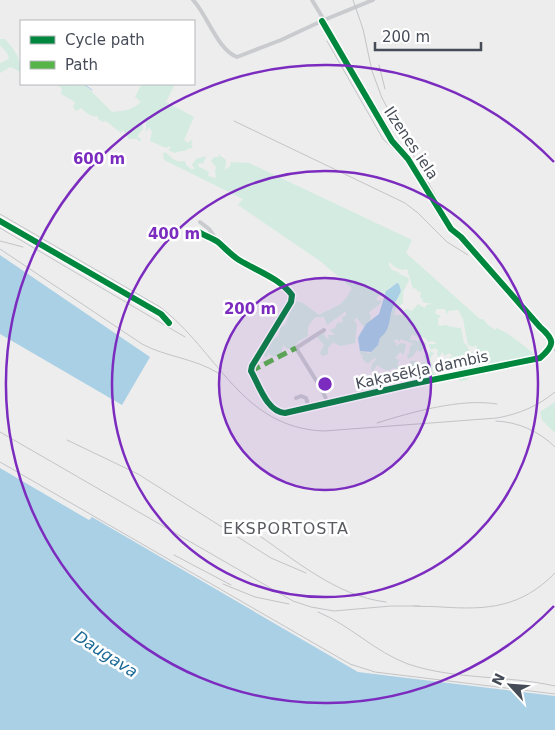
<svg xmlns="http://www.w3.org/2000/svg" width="555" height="730" viewBox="0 0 555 730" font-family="'DejaVu Sans',sans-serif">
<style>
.green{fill:#d3ebe0;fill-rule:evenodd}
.water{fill:#aad0e5}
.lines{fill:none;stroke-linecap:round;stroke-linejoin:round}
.stream{stroke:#aad0e5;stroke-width:1}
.minor{stroke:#c9cbce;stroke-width:4}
.rail{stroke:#c3c4c7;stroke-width:1}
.quiet{stroke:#57b448;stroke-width:5;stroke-dasharray:10 5;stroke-linecap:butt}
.cycleway-casing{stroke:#fff;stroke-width:9}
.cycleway{stroke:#00873e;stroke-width:6}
.ring{fill:none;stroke:#7b2cbf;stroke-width:2.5}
.labels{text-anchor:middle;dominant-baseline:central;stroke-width:5;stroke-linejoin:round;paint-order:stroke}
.street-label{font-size:15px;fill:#464c57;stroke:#fff}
.neighbourhood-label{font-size:16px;letter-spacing:1px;fill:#595b60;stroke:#fff}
.water-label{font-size:16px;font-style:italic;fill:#196997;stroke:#fff}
.centre{fill:#7b2cbf;stroke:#fff;stroke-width:2.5}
.ring-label{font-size:15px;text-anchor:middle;font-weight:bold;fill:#7b2cbf;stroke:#fff;stroke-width:5;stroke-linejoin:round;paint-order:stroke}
</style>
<rect width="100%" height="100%" fill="#ededed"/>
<path class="green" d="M0 39H5C14 49 21 58 21 72L10 67 0 73V63L9 59 7 53 0 45Z
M55 84H76L80 86 85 85 112 112C124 111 132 110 141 102L135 97 140 87 144 84H175L166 102 194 117 184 140 188 143 191 140 193 142 191 144 193 147 190 149 189 148 185 151H181L175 153 168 150 171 148 169 146 166 148 150 141 152 132 149 127 146 132V120L142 122 143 129 138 135V138H141L140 142 137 139H129L123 130 121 133 106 121 103 122 98 119V116C91 118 86 112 81 108L76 111 73 107 75 102 61 94 62 88Z
M165 152C173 158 174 163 185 161L186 165 191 169H195L192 165 196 159 206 156 203 164 199 163 198 166 209 172 208 176 216 178 215 170 217 168 211 161 214 157H219L218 154 226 160 225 170 230 166 231 162 249 163 412 240 406 253 480 319H483L487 324 495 330 497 328C512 335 523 345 536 356L486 366 484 363 481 367 468 370 470 376 467 380 460 381 457 377 462 371 458 370 457 358 454 362 449 358 453 356 449 353 445 356 442 352 439 358 437 354 438 350 435 348 431 350 429 346V344H437L433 341 428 342 425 338 422 337 419 338 412 334 410 340H415L418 342 419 339 426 343V348H423V349L420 352 417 350 413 356 408 359 407 354H409L410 346 413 344 401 339 399 342 397 339 393 341 396 343V346L401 343 406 344 404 355 400 352 395 358 399 360 397 365H401L402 370H399L394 368C385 373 384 369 377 365L373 371H371L372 364 377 358 373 359 369 363H366L362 358 364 354 362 356 359 351 370 353 378 345 380 338 401 291 399 284C392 286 387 287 385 295L378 296 376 300 382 301C379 307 372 308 369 313L371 316 370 321 364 327 357 318 354 320 357 324 355 343 340 346 333 342 328 348V354L322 356 320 353 324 345 317 337 324 333 325 337 329 340 328 335H335L330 330 335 328 337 323 343 322 342 317 346 316V311L327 325 324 317H316C309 323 307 327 308 336L299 341 294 347 288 349 283 345 282 352 275 357 270 355 269 352 267 357 263 356 262 354 265 350H268L272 339 278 337 281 327 286 324 289 316 288 314 295 301 303 303 319 315C337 305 342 308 352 288L320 261 238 205 243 199 164 160 163 154ZM389 262C394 266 400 272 407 269L413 289 416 288 417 291 421 292 420 297 423 300 422 302 433 304 426 305 425 308 418 304 412 311 407 309 403 310 404 316 400 315H394L396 308 403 303V292L409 280 407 277 399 274 400 273 392 270 389 266ZM436 309H445L447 315 448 311 457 310 458 309 463 319 468 345 474 347 476 345 477 348 475 350 479 354 470 352 466 344 464 343 461 328 452 327 446 325 440 326 438 325V318L441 317 439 315 435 314Z
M430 351 434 353 429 360 432 363 433 372 437 375 436 377 416 382 410 361H416L424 370 426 367 422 366 421 363 426 362 424 355 429 354Z
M555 402V433L542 420 540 412Z"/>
<path class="water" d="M0 255 150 357 122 405 0 334Z
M397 283 399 284 401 291C398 298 393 306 391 313 389 323 389 331 380 338L378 345 371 352 360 351 358 338 360 334 366 324 379 314 386 291Z
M0 468 89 520 92 517 358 672 555 696V730H0Z"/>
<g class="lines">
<path class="stream" d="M85 85 92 90"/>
<path class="minor" d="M193 0C208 16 217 49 237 57L281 40 324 20 373 0
M312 0 324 20
M0 221 161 314 169 323
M200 222 209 229 218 242
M197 231C203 235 212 238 218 242 225 248 231 255 239 260 257 271 279 278 292 295L291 302 252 366 251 371C259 385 267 412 285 413L412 384 540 358C555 345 555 340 540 327L461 237 451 229 408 159 392 141 322 21
M324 330 296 348 322 390 328 403
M296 398 301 396 306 398 309 408"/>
<path class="rail" d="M353 0 363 29 372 71 382 98 456 233 475 258 548 340 555 351
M327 41 383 139 421 174
M379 65 385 89
M234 121 405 203 418 213 447 242 468 255
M0 214 160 307C218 351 241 428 324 431L497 418C519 414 538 406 555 392
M0 228 185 337
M0 241 23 247
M0 249 142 344C166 357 194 358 218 373
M496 421C518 422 539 431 555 447
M377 423C412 412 461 398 497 404
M0 432 293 601 311 607 334 611 391 606H420
M67 440 138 474 271 558 306 573
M0 462 350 664 375 672 555 694
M251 530C293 558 335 596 386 602
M174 555 231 585
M223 584 255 597 289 604
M414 606C423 607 432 606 441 607 487 610 521 608 555 573
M318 612C350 625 375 652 408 664 455 680 507 675 555 686"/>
<path class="quiet" d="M251 371 296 348"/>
<defs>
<path id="cycleway" d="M0 221 161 314 169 323
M197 231C203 235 212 238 218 242 225 248 231 255 239 260 257 271 279 278 292 295L291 302 252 366 251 371C259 385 267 412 285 413L412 384 540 358C555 345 555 340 540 327L461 237 451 229 408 159 392 141 322 21"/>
</defs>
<use href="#cycleway" class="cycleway-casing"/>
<use href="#cycleway" class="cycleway"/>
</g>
<circle cx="325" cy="384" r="106" fill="#7b2cbf" fill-opacity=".12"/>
<g class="ring">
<circle cx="325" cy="384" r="106"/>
<circle cx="325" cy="384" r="213"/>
<path d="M554 606A319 319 0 1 1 554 162"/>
</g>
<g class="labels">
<g class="street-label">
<text transform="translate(411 143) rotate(56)">Ilzenes iela</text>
<text transform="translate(422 370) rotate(-12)">Kaķasēkļa dambis</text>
</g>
<g class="neighbourhood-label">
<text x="286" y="528">EKSPORTOSTA</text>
</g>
<g class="water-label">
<text transform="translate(106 654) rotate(33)">Daugava</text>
</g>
</g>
<circle cx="325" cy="384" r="8" class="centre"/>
<g class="ring-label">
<text x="99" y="164">600 m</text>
<text x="174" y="239">400 m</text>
<text x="250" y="314">200 m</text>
</g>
<rect x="20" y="20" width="175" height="65" fill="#ffffff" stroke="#b5b7bc"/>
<rect x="30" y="36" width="25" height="8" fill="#00873e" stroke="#b5b7bc"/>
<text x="65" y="45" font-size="15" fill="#464c57">Cycle path</text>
<rect x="30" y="61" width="25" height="8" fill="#57b448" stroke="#b5b7bc"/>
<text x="65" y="70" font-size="15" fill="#464c57">Path</text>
<g transform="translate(510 685) rotate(296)" stroke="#ffffff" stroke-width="4" paint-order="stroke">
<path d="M0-4L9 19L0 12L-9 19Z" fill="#464c57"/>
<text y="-8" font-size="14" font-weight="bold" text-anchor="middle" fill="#464c57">N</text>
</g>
<path d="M375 42v8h106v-8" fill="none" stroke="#464c57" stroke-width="2.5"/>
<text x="382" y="42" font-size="15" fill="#464c57" stroke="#ffffff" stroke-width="4" paint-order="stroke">200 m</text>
</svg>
